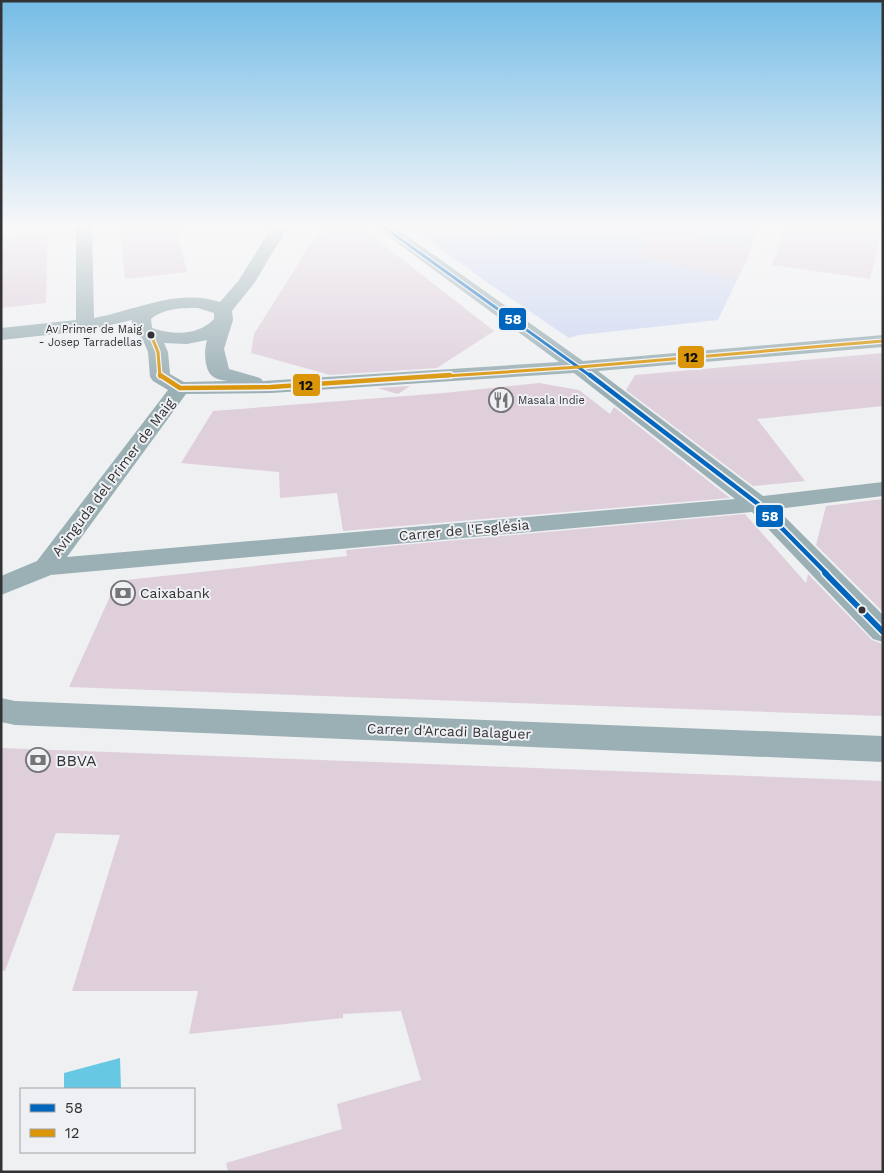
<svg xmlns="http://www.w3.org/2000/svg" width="884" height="1173" viewBox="0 0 884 1173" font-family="'Work Sans',sans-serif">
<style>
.green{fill:#ccd6f1}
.water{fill:#67c8e3}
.building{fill:#decfdb}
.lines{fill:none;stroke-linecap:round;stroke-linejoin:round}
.minor{fill:#9bb0b5;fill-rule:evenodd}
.bus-1-far2-casing{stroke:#eef0f3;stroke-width:5.5}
.bus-1-far1-casing{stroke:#eef0f3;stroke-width:8}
.bus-1-casing{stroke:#eef0f3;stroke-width:9}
.bus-2-far1-casing{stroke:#eef0f3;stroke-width:5.5}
.bus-2-casing{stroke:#eef0f3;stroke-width:8}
.bus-1-far2{stroke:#0065bd;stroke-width:3}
.bus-1-far1{stroke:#0065bd;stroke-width:4.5}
.bus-1{stroke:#0065bd;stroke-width:5.5}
.bus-2-far1{stroke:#da9508;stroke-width:3}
.bus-2{stroke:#da9508;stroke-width:4.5}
.bus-dot{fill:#333335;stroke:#eef0f3;stroke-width:2}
.labels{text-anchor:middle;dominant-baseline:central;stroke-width:4;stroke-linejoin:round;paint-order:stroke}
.far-bus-label{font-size:11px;fill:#333335;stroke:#eef0f3;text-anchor:end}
.far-poi-label{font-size:11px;fill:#333335;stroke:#eef0f3;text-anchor:start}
.street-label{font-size:14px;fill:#333335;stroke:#eef0f3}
.poi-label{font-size:14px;fill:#333335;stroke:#eef0f3;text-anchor:start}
.near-poi-label{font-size:16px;fill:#333335;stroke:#eef0f3;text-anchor:start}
.line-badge{stroke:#eef0f3;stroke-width:2}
.badge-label{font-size:14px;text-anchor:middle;font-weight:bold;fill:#fff}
.pale-badge-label{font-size:14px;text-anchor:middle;font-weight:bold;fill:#111}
</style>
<rect width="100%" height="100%" fill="#eff0f2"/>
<path class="green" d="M413 225H759L747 259 718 320 579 335 569 338 488 283 412 228Z"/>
<path class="water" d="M120 1058 121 1089H64V1073Z"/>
<path class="building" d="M119 225H176L187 272 125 279Z
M786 225H845L882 230 870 279 772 265Z
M347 227 366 231 494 331 437 368 330 375 251 353 254 334 317 234 331 229Z
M647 232 752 248 738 279 642 257Z
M48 233 46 303 1 308V238Z
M883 353V406L757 419 805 481 753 486 626 390 635 375Z
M539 383 579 390 610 414 614 407 730 498 343 531 337 493 280 498 279 472 181 463 213 411 444 393Z
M410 386 398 394 377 388Z
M883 499V612L816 545 826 506Z
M745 514 806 583 808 574 872 640 883 644V716L69 687 117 581 347 556 346 550Z
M1 748 883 781V1172H228L226 1163 342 1129 337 1104 421 1080 401 1011 343 1014V1018L189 1034 198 991H72L120 835 56 833 5 971 1 970Z"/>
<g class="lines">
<path class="minor" d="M76 225H92L94 318C136 310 178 288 220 302L239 280 273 225H289L255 282 232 311 233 320 224 349 229 369 260 378 263 381 559 362 373 225H392L583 361 883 335V347L598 371 763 496 883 482V496L777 509 883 615V642L873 639 752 512 51 575 1 595V576L37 561 168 390 153 381 150 377 148 352 142 338C134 335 131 328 132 320L85 331 1 340V328L76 320ZM198 308 214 313V319C198 336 173 335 152 328L151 319C164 308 182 308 198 308ZM207 340C204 349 204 367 211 375 215 379 222 380 227 381L184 382 170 374 168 352 164 343 187 344ZM574 373 735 499 67 557 186 394 271 393Z
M1 698 15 701 883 736V762L15 725 1 722Z"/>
<defs>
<path id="bus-1-far2" d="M381 225 592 377"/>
<path id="bus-1-far1" d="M590 375 758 504 827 574"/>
<path id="bus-1" d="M825 573 883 632"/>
<path id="bus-2-far1" d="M151 335 158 352 160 377
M431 377 579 367 883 341"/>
<path id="bus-2" d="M160 375 180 388 271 387 450 375"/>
</defs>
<use href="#bus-1-far2" class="bus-1-far2-casing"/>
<use href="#bus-1-far1" class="bus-1-far1-casing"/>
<use href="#bus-1" class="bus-1-casing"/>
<use href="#bus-2-far1" class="bus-2-far1-casing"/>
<use href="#bus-2" class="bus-2-casing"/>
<use href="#bus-1-far2" class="bus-1-far2"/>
<use href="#bus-1-far1" class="bus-1-far1"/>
<use href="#bus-1" class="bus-1"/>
<use href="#bus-2-far1" class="bus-2-far1"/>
<use href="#bus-2" class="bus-2"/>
</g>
<linearGradient id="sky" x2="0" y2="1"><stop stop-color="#74bce6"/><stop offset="0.58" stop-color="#f8f8f9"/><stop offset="1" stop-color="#f8f8f9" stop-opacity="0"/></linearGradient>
<rect width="884" height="389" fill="url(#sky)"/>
<defs>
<symbol id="restaurant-ring" viewBox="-11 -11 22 22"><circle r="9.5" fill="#eef0f3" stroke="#757577" stroke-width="1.5"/><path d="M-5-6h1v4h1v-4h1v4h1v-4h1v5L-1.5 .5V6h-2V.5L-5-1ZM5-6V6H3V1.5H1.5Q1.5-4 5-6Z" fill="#757577"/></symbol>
<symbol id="bank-ring" viewBox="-11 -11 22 22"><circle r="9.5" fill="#eef0f3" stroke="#757577" stroke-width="1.5"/><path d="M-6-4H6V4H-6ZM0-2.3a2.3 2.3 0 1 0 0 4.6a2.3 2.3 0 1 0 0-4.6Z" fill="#757577"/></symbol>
</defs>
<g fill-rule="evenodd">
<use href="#restaurant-ring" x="487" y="386" width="28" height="28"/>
<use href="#bank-ring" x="109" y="579" width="28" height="28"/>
<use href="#bank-ring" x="24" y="746" width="28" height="28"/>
</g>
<g class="bus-dot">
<circle cx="151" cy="335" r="4.5"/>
<circle cx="862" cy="610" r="4.5"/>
</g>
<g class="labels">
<g class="far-bus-label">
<text x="142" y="329">Av Primer de Maig<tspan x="142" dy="13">- Josep Tarradellas</tspan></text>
</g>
<g class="far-poi-label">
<text x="518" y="400">Masala Indie</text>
</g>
<g class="street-label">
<text transform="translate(113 477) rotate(-53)">Avinguda del Primer de Maig</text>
<text transform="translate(464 530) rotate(-5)">Carrer de l'Església</text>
<text transform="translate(449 731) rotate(2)">Carrer d'Arcadi Balaguer</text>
</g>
<g class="poi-label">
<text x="140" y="593">Caixabank</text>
</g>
<g class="near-poi-label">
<text x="56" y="760">BBVA</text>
</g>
</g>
<g class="line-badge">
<rect x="498" y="307" width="29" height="24" rx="5" fill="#0065bd"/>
<rect x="677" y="345" width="28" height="24" rx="5" fill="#da9508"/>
<rect x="292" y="373" width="29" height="24" rx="5" fill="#da9508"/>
<rect x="755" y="504" width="29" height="24" rx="5" fill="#0065bd"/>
</g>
<g class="badge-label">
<text x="513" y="324">58</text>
<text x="770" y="521">58</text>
</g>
<g class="pale-badge-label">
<text x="691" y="362">12</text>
<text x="306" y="390">12</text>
</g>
<rect width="884" height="1173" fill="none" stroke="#333335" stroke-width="5"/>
<rect x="20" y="1088" width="175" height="65" fill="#eef0f3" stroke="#a3a4a7"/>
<rect x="30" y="1104" width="25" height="8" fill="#0065bd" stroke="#a3a4a7"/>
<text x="65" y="1113" font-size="15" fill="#333335">58</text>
<rect x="30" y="1129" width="25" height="8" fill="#da9508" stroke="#a3a4a7"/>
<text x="65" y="1138" font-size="15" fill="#333335">12</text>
</svg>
